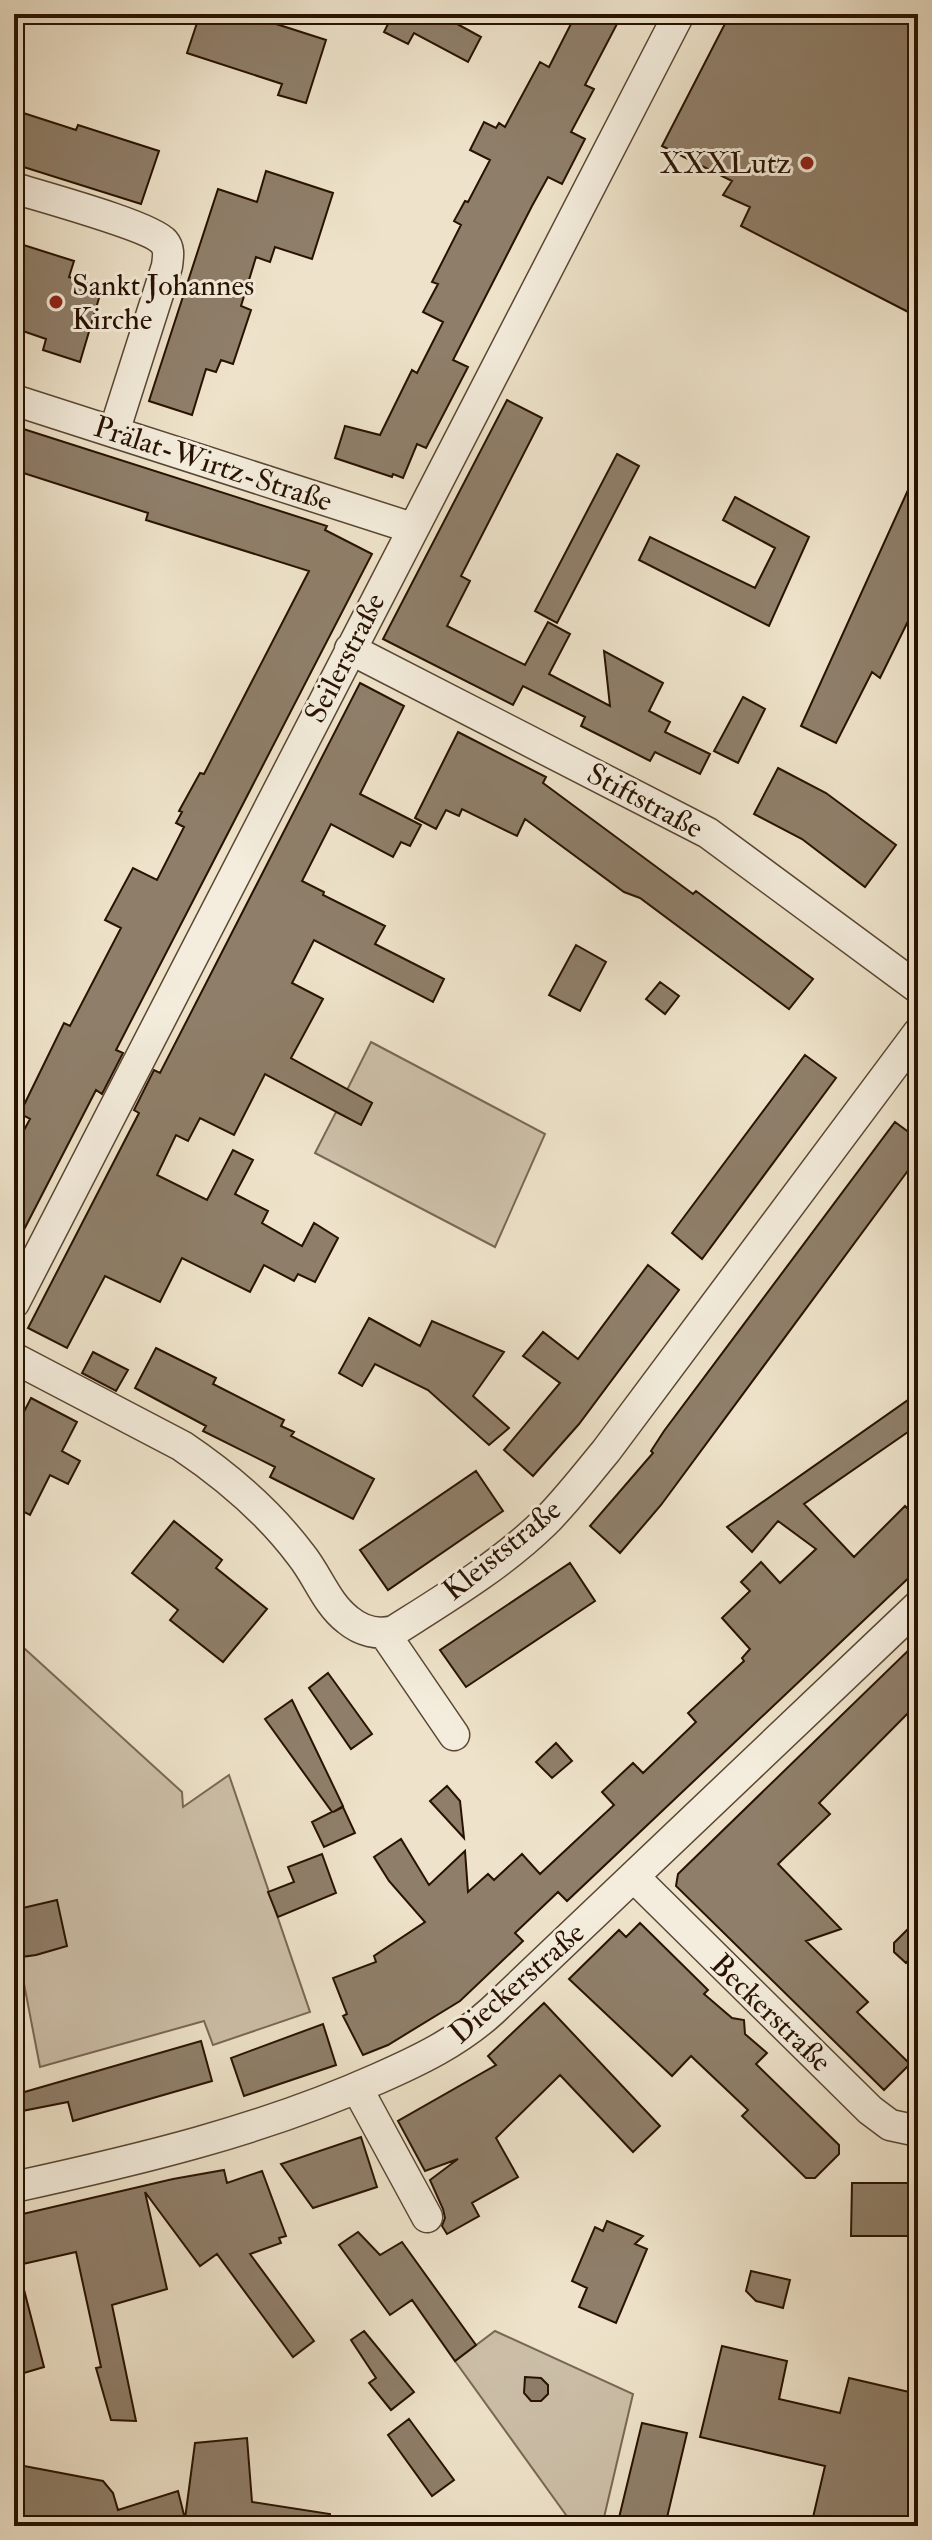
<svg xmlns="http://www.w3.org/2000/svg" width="932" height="2540" viewBox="0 0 932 2540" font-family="'IM FELL Double Pica',serif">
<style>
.green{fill:#ccbfa8;stroke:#7a6854;stroke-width:2}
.building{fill:#8f7f6a;stroke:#281201;stroke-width:2}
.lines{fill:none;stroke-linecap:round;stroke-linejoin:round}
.minor-casing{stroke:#5a4633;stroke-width:33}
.minor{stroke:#f4eddd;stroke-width:30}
.poi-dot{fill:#8f2418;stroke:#f4eddd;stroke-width:3}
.labels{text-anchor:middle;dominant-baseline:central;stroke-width:6;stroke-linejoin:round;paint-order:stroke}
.poi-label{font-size:30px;fill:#281201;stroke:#f4eddd;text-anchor:end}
.street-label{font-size:30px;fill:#281201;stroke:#f4eddd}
</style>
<rect width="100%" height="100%" fill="#eee3ca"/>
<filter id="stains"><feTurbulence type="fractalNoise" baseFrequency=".0025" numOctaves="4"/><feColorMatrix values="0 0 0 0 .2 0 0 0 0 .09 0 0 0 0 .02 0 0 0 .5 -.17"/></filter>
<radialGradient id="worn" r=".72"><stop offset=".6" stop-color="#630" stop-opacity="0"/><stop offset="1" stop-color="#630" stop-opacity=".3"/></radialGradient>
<path class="green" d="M371 1042 545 1134 495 1247 315 1153 336 1112 360 1124 372 1103 347 1090Z
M14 1639 182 1792 183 1807 229 1775 310 2012 213 2045 204 2021 40 2067 14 1932Z
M495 2331 633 2394 602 2526H574L455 2361Z"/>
<path class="building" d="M200 14H245L326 40 306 103 278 95 282 84 187 53Z
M379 14H439L481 37 468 62 414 33 408 44 384 32 390 20Z
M576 14H597L617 24 585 85 594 89 571 132 585 139 562 184 548 177 532 206 453 360 468 367 426 448 417 444 403 478 393 474 392 477 335 458 345 426 380 435 412 370 417 373 443 322 423 312 438 284 432 282 461 225 454 221 465 201 468 202 490 160 470 150 484 122 496 128 499 123 505 127 540 62 549 67Z
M730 14H918V317L741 226 750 207 723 195 732 181 662 146Z
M14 110 76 130 78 125 159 151 141 204 14 164Z
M266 171 333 193 312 259 275 247 270 262 256 257 241 306 251 310 233 364 221 360 216 372 206 369 192 415 149 401 218 189 257 202Z
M14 242 74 261 69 277 102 288 80 362 43 350 46 339 14 328Z
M507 400 542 418 461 576 470 581 447 626 525 665 548 622 570 634 549 674 610 706 604 651 663 683 649 711 670 722 665 732 710 754 700 774 655 752 650 761 615 743 581 726 585 717 523 686 513 705 383 639Z
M14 426 327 526 325 530 372 554 116 1050 123 1053 102 1094 96 1090 14 1249V1149L30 1119 21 1114 24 1105 64 1023 70 1026 121 928 105 920 133 868 157 880 184 827 176 823 182 812 179 811 200 773 204 774 309 571 146 520 148 513 14 470Z
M617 454 639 466 557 623 535 611Z
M918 468V601L880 678 872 672 836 743 801 726Z
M735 497 809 537 769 626 639 560 650 537 755 588 775 548 723 520Z
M360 683 404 706 360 794 421 825 410 846 401 842 393 857 331 824 302 881 324 892 323 895 385 926 375 944 444 979 433 1002 314 940 292 983 323 999 291 1058 372 1103 361 1125 265 1074 234 1135 200 1118 188 1141 176 1135 157 1175 207 1200 233 1150 253 1160 235 1194 268 1211 262 1223 302 1246 314 1223 338 1238 315 1282 298 1274 294 1281 264 1265 250 1292 182 1258 160 1302 105 1276 67 1348 28 1328 139 1113 134 1110 154 1070 160 1073Z
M743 697 765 709 738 763 714 751Z
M458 732 546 777 543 783 693 894 696 891 813 979 789 1009 640 898 624 892 525 819 517 836 462 809 459 816 446 810 436 829 415 818Z
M778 768 826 793 896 845 865 887 802 839 754 814Z
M576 945 606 962 580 1011 549 995Z
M660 982 679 996 665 1014 646 999Z
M805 1055 836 1078 702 1259 672 1233Z
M895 1122 918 1139V1157L661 1505 620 1553 590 1526 653 1453 651 1451 664 1431Z
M648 1265 679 1290 579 1424 533 1476 504 1450 560 1383 523 1356 543 1332 578 1359Z
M369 1318 420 1346 432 1321 504 1352 473 1396 509 1428 489 1445 428 1390 375 1364 362 1386 339 1373Z
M156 1348 216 1378 213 1384 284 1420 281 1426 294 1432 291 1436 374 1479 353 1519 270 1477 275 1467 203 1431 206 1426 135 1388Z
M93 1352 128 1370 116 1391 82 1373Z
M918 1393V1425L804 1504 854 1557 905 1506 918 1519V1569L567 1901 558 1892 515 1933 523 1941 460 2001 388 2045 363 2055 343 2016 347 2014 333 1978 376 1962 374 1956 425 1922 389 1881 374 1857 401 1839 429 1885 465 1851 468 1892 488 1874 494 1880 522 1854 540 1874 614 1805 602 1792 633 1763 643 1773 696 1722 688 1713 744 1661 742 1658 750 1649 722 1618 750 1591 741 1582 761 1562 780 1583 816 1549 778 1521 752 1552 727 1527Z
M31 1398 77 1422 62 1451 80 1461 68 1484 50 1475 30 1515 14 1507V1431Z
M476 1471 503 1511 388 1590 360 1550Z
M174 1521 222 1560 216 1568 267 1609 223 1662 170 1620 178 1610 132 1573Z
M570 1563 595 1601 466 1687 440 1650Z
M918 1641V1703L819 1803 830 1814 778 1864 841 1929 806 1941 868 2002 857 2012 910 2064 884 2090 676 1886 678 1874Z
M328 1673 372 1734 351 1749 309 1688Z
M292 1700 343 1806 333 1812 343 1807 355 1833 324 1847 312 1822 332 1812 265 1719Z
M556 1743 572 1761 552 1778 536 1762Z
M447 1786 460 1801 464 1838 430 1801Z
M322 1854 336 1893 278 1917 268 1892 294 1882 288 1867Z
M57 1900 67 1946 36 1955 14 1958V1910Z
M918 1919V1950L906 1963 894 1952V1943Z
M640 1923 708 1990 704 1994 732 2018 744 2020 745 2034 767 2053 756 2064 839 2145V2154L815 2178H806L742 2116 748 2110 691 2056 672 2076 569 1979 619 1930 626 1937Z
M544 2003 660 2126 633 2152 560 2075 496 2138 518 2177 472 2203 479 2216 447 2234 442 2226 445 2218 443 2209 430 2180 458 2159 425 2171 398 2121 496 2065 488 2056Z
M323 2024 336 2065 244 2096 231 2058Z
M201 2041 212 2081 73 2121 68 2102 17 2112 14 2095Z
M361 2137 377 2187 313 2208 281 2164Z
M224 2170 227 2183 262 2171 286 2236 279 2238 281 2243 250 2254 314 2341 293 2357 217 2254 200 2266 145 2192 167 2289 112 2305 136 2421 111 2420 96 2368 101 2367 76 2252 14 2266V2216L173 2179Z
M852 2183H918V2236H851Z
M607 2221 643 2236 635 2244 647 2249 616 2323 579 2307 587 2288 572 2281 595 2227 603 2231Z
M358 2232 380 2255 402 2242 476 2345 455 2361 412 2300 390 2315 339 2245Z
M751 2271 790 2280 783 2308 756 2301 746 2291Z
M22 2282 44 2367 14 2376V2284Z
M364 2331 414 2392 391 2410 369 2383 376 2378 351 2340Z
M722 2346 787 2361 779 2399 840 2413 849 2378 918 2394V2526H811L825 2466 700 2437Z
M525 2377 541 2378 548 2385V2394L541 2401H531L524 2393Z
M409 2419 454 2480 432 2496 388 2435Z
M642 2423 687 2433 665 2526H617Z
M247 2438 252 2502 330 2514 329 2526H32L14 2523V2467L24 2469V2466L103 2481 113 2493 118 2510 178 2491 185 2519 195 2443Z"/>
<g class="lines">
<defs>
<path id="minor" d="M14 188C39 196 151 226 164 242 170 249 168 257 167 266L114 432
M14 400 412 528
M350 649 708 833 918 988
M14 1303 679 14
M14 1358 182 1446C228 1477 268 1511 301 1555 318 1576 326 1603 348 1620 361 1631 378 1635 394 1631 446 1598 501 1565 545 1522 567 1500 586 1475 606 1451L918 1033
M385 1634 454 1735
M635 1878 870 2110 890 2125 918 2131
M357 2088 427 2217
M14 2187C138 2160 260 2131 377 2079 418 2061 458 2042 492 2011L918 1606"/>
</defs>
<use href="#minor" class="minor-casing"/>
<use href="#minor" class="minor"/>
</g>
<g class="poi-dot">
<circle cx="807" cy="163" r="8"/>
<circle cx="56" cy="302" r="8"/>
</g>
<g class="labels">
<g class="poi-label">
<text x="791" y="163">XXXLutz</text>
<text x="72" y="285" text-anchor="start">Sankt Johannes<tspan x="72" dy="34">Kirche</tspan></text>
</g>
<g class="street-label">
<text transform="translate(213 464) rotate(18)">Prälat-Wirtz-Straße</text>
<text transform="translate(345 658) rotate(-63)">Seilerstraße</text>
<text transform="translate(645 801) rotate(28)">Stiftstraße</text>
<text transform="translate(502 1550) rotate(-39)">Kleiststraße</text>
<text transform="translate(517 1983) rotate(-41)">Dieckerstraße</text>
<text transform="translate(771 2013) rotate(44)">Beckerstraße</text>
</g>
</g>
<rect width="932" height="2540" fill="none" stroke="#eee3ca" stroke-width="48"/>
<rect x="16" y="16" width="900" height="2508" fill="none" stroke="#281201" stroke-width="4"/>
<rect x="24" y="24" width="884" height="2492" fill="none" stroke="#281201" stroke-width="2"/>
<rect width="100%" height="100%" filter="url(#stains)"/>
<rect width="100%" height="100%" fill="url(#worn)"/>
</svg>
